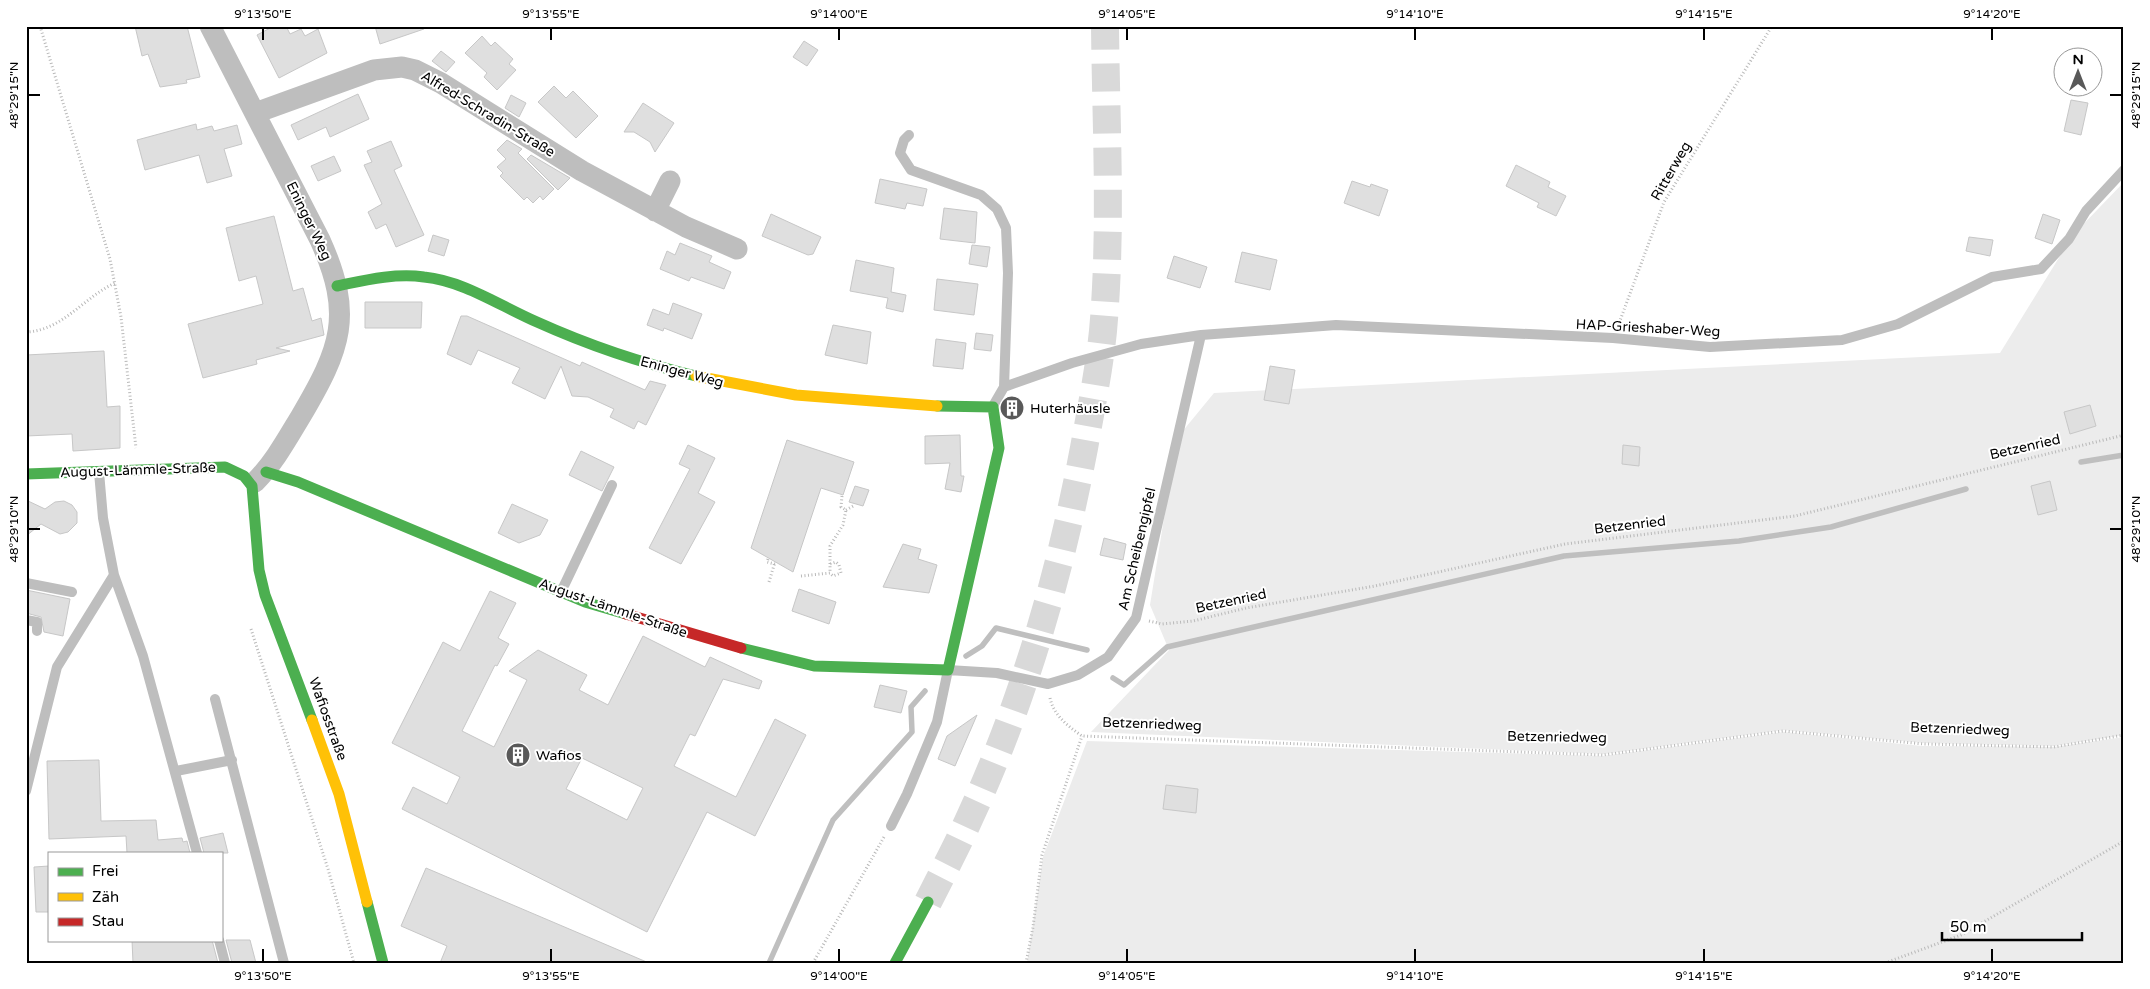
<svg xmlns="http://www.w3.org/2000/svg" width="2150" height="989" viewBox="0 0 2150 989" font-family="'Varela Round',sans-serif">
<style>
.green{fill:#ececec}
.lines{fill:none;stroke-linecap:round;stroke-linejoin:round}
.stream{stroke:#bfbfbf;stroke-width:5.5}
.building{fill:#dfdfdf;stroke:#c7c7c7;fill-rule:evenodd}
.primary-tunnel{stroke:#d9d9d9;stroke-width:28;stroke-dasharray:28 14;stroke-linecap:butt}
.path{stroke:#b9b9b9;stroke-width:3;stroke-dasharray:1 2.5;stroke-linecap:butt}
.lane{stroke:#bebebe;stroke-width:10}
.street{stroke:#bebebe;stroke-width:21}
.fast{stroke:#4caf50;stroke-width:11}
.slow{stroke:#ffc107;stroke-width:11}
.jam{stroke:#c62828;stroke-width:11}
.ticks{fill:none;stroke:#000;stroke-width:2}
.labels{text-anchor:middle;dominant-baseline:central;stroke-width:4;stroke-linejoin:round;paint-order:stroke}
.street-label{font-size:14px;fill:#000;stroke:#fff}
.poi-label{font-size:14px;fill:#000;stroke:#fff;text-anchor:start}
.neatline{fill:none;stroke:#000;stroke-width:2}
.ticks-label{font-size:12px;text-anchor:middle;fill:#000}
</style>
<rect width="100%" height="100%" fill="#fff"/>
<path class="green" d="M2124 182V735L2054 746 1924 743 1784 730 1604 754 1091 732 1169 650 1150 605 1177 438 1214 393 2000 353 2073 235Z
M1784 732 1922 746 2054 747 2124 737V963H1027L1043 857 1087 741 1603 756Z"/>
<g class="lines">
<path class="stream" d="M2081 462 2124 455
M966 656 982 646 996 628 1087 650
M1113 678 1124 685 1167 647 1564 556 1739 541 1831 527 1966 489
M769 963 833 820 912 732 911 707 925 691"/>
</g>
<path class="building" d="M135 26H187L200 77 186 80 187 83 160 87 148 54 142 56Z
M274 26H286L290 34 301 29 305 36 318 29 327 53 279 78 257 35Z
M375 26H423L424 29 380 44Z
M482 36 491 46 495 42 513 59 509 64 516 70 497 90 484 77 487 73 465 53Z
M804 41 818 50 807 66 793 57Z
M441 51 455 62 446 72 432 61Z
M554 86 566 98 573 91 598 116 576 138 538 102Z
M358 94 369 119 330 137 326 127 298 140 291 125Z
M511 95 526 103 519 117 505 108Z
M2071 100 2088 103 2081 135 2064 131Z
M643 103 674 123 655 152 650 142 634 132H624Z
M196 124 197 130 212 126 214 131 237 125 242 144 224 149 232 176 207 183 199 155 145 170 137 140Z
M507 140 522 149 518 153 554 189 543 200 540 196 533 203 527 197 524 200 500 176 503 173 497 167 506 159 497 150Z
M391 141 402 166 394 170 424 235 396 247 386 224 376 229 368 212 382 204 364 165 372 162 367 151Z
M531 155 570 178 558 190 527 159Z
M334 156 341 171 318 181 311 166Z
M1516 165 1550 182 1548 187 1566 196 1556 216 1537 207 1539 203 1506 186Z
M880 179 927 189 923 206 907 203 905 209 875 203Z
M1352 181 1370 187 1371 184 1388 190 1379 216 1344 203Z
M944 208 977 212 975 243 940 239Z
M771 214 821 237 813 254 808 255 762 236Z
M2043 214 2060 220 2052 244 2035 238Z
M274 216 293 291 303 288 312 321 321 318 324 335 276 348 290 351 256 360 257 364 203 378 188 324 263 304 256 276 239 281 226 228Z
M433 235 449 240 444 256 428 251Z
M1969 237 1993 240 1990 256 1966 251Z
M680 243 712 256 709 262 731 272 724 289 691 277 689 281 660 269 667 251 675 255Z
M972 245 990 247 987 267 969 264Z
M1242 252 1277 260 1270 290 1235 282Z
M1174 256 1207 267 1200 288 1167 278Z
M856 260 894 268 891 292 906 295 903 312 886 308 888 298 850 291Z
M937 279 978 284 974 315 934 310Z
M365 302H422L421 328H365Z
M673 303 702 314 692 339 664 328 663 331 647 325 653 309 669 315Z
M461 316H467L580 366 582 362 645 390 650 381 666 385 646 425 638 421 634 429 610 417 614 409 588 397 572 396 561 366 545 399 512 383 520 368 478 350 471 365 447 354Z
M833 325 871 332 867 364 825 355Z
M976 333 993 335 991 351 974 349Z
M936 339 966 343 963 369 933 366Z
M104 351 107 407 120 406V448L73 451 72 434 26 436V355Z
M1270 366 1295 370 1289 404 1264 400Z
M2090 405 2096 426 2070 434 2064 412Z
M960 435 961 476H964L961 492 945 489 950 463 925 464V436Z
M787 440 854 462 843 495 821 488 793 572 751 548Z
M688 445 715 458 698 493 715 502 681 564 649 548 690 469 679 464Z
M1623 445 1640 447 1639 466 1622 464Z
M581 451 614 467 602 491 569 475Z
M2050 481 2057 510 2038 515 2031 486Z
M855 486 869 490 863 506 849 502Z
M26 500 45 509 55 502 64 501 72 505 77 512V523L68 532 60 534 41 524 26 536Z
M512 504 548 520 540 535 519 543 498 533Z
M1104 538 1126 544 1123 560 1100 555Z
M903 544 921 549 918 559 937 565 929 593 883 587Z
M799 589 836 602 829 624 792 611Z
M26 590 70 599 63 636 44 632 41 617 26 613Z
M490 591 516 603 498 638 509 644 497 666 495 665 462 731 494 747 527 680 509 671 538 650 587 675 579 690 608 705 643 636 705 667 710 657 762 681 759 689 723 679 695 736 690 734 674 766 736 797 775 719 806 735 755 836 707 812 647 932 402 809 413 787 447 804 460 777 392 743 443 642 460 651ZM582 758 643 788 627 820 566 789Z
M880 685 907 691 901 713 874 707Z
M977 715 955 766 938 759 947 736Z
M99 760 101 821 156 820 158 840 182 838 183 842 187 841 190 853H127L126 836 49 839 47 761Z
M1166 785 1198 789 1196 813 1163 809Z
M223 833 228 853H204L200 838Z
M49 866V912H36L34 867Z
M426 868 581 934 649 963H440L447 946 401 926Z
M132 940H212L218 963H133Z
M226 940H250L256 963H232Z"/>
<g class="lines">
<path class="primary-tunnel" d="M928 902C942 874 957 846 970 817 1024 700 1060 574 1084 448 1091 409 1099 370 1103 331 1112 230 1106 127 1105 26"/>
<path class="path" d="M40 26 110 259 121 317 136 448
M1618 326 1664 202 1772 26
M26 332C62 331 84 297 115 283
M842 496 841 507 846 510
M846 510 855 505
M768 559 767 562 775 564
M830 564V546L843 525 846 510
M801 576 830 573 833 576 841 573 839 565 836 562 830 564V573
M769 582 775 562
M1149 621 1162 624 1193 621 1246 608 1375 586 1565 544 1795 516 2124 435
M251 629 328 869 354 963
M1050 698C1054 716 1068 726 1082 736L1603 755 1783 731 1924 744 2054 747 2124 735
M813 963 884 837
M1026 963 1033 927 1042 855 1082 736
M1885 963 1961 935 2124 841"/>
<path class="lane" d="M909 135 904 140 900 153 911 170 981 195 997 209 1006 228 1008 273 1004 387 993 406
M1004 387 1072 363 1141 344 1201 335 1336 325 1613 338 1710 347 1842 340 1898 324 1992 277 2041 269 2069 239 2086 211 2124 170
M99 472 103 518 114 575 143 656 197 853
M26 583 72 592
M561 592 612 485
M26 620 37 622V631
M215 699 284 963
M176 771 232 760
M26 791 57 667 114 575
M891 826 907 794 937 722 948 670 997 673 1048 684 1078 675 1108 657 1136 618 1201 335
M219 940 225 963"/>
<path class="street" d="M210 26 320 240C354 315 341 348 301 416 287 439 274 463 255 482
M255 113 374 70 402 67 415 70 441 83 582 171 686 227 737 249
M655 211 670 181"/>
<path class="fast" d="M337 286C366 280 395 273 424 277 464 281 500 306 537 322 588 345 641 363 696 376
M266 472 298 482 585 602 626 614
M26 474 225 467 244 476 252 486 259 570 265 595 312 720
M741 648 814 666 948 670 999 448 993 407 937 406
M367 902 383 963
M895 963 928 902"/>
<path class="slow" d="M696 376 796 395 937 406
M312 720 339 794 367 902"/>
<path class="jam" d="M626 614 741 648"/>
</g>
<path class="ticks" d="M263 28V40M551 28V40M839 28V40M1127 28V40M1415 28V40M1704 28V40M1992 28V40M28 95H40M2110 95H2122M28 529H40M2110 529H2122M263 949V962M551 949V962M839 949V962M1127 949V962M1415 949V962M1704 949V962M1992 949V962"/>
<defs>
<symbol id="building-disc" viewBox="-11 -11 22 22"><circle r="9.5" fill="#595959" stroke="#fff"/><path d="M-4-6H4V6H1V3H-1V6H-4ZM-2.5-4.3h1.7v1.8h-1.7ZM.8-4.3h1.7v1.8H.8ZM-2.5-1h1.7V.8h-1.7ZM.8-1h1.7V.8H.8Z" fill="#fff"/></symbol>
</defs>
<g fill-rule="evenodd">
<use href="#building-disc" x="998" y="394" width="28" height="28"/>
<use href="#building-disc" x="504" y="741" width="28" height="28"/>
</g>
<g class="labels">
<g class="street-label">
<text transform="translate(488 114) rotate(31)">Alfred-Schradin-Straße</text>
<text transform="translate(1671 171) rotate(-60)">Ritterweg</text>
<text transform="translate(309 221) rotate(64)">Eninger Weg</text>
<text transform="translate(1648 328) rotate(3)">HAP-Grieshaber-Weg</text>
<text transform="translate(682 372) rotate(15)">Eninger Weg</text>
<text transform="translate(2025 447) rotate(-13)">Betzenried</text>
<text transform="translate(138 470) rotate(-2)">August-Lämmle-Straße</text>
<text transform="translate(1630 525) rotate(-7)">Betzenried</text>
<text transform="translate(1137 549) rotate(-77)">Am Scheibengipfel</text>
<text transform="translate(1231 601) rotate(-12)">Betzenried</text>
<text transform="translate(613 608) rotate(19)">August-Lämmle-Straße</text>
<text transform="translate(328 719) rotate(70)">Wafiosstraße</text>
<text transform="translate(1152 724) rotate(2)">Betzenriedweg</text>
<text transform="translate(1960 729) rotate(2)">Betzenriedweg</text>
<text transform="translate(1557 737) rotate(1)">Betzenriedweg</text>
</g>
<g class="poi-label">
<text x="1030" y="408">Huterhäusle</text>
<text x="536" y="755">Wafios</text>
</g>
</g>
<rect width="2150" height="989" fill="none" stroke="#ffffff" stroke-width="55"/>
<rect x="48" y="852" width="175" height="90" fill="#ffffff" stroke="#999999"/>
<rect x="58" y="868" width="25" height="8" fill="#4caf50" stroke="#999999"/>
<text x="92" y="876" font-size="15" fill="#000000">Frei</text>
<rect x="58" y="893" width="25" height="8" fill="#ffc107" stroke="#999999"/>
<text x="92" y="902" font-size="15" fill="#000000">Zäh</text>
<rect x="58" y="918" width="25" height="8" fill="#c62828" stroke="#999999"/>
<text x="92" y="926" font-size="15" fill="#000000">Stau</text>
<g transform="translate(2078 72)"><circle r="24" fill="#ffffff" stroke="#999999"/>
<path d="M0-4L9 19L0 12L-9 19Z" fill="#595959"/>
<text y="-8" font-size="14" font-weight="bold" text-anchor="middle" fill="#000000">N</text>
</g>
<path d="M1942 932v8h140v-8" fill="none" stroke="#000000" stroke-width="2.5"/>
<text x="1950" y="932" font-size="15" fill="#000000" stroke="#ffffff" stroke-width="4" paint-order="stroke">50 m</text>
<rect x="28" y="28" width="2094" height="934" class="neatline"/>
<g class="ticks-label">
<text x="263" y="18">9°13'50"E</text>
<text x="551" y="18">9°13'55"E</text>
<text x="839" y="18">9°14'00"E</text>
<text x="1127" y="18">9°14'05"E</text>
<text x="1415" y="18">9°14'10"E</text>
<text x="1704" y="18">9°14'15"E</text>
<text x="1992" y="18">9°14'20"E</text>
<text transform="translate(14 95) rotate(-90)" y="4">48°29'15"N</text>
<text transform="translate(2136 95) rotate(-90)" y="4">48°29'15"N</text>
<text transform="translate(14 529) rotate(-90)" y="4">48°29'10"N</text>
<text transform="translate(2136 529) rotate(-90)" y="4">48°29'10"N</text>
<text x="263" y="980">9°13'50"E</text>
<text x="551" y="980">9°13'55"E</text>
<text x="839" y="980">9°14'00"E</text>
<text x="1127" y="980">9°14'05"E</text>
<text x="1415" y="980">9°14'10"E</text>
<text x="1704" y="980">9°14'15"E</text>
<text x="1992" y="980">9°14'20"E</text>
</g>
</svg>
